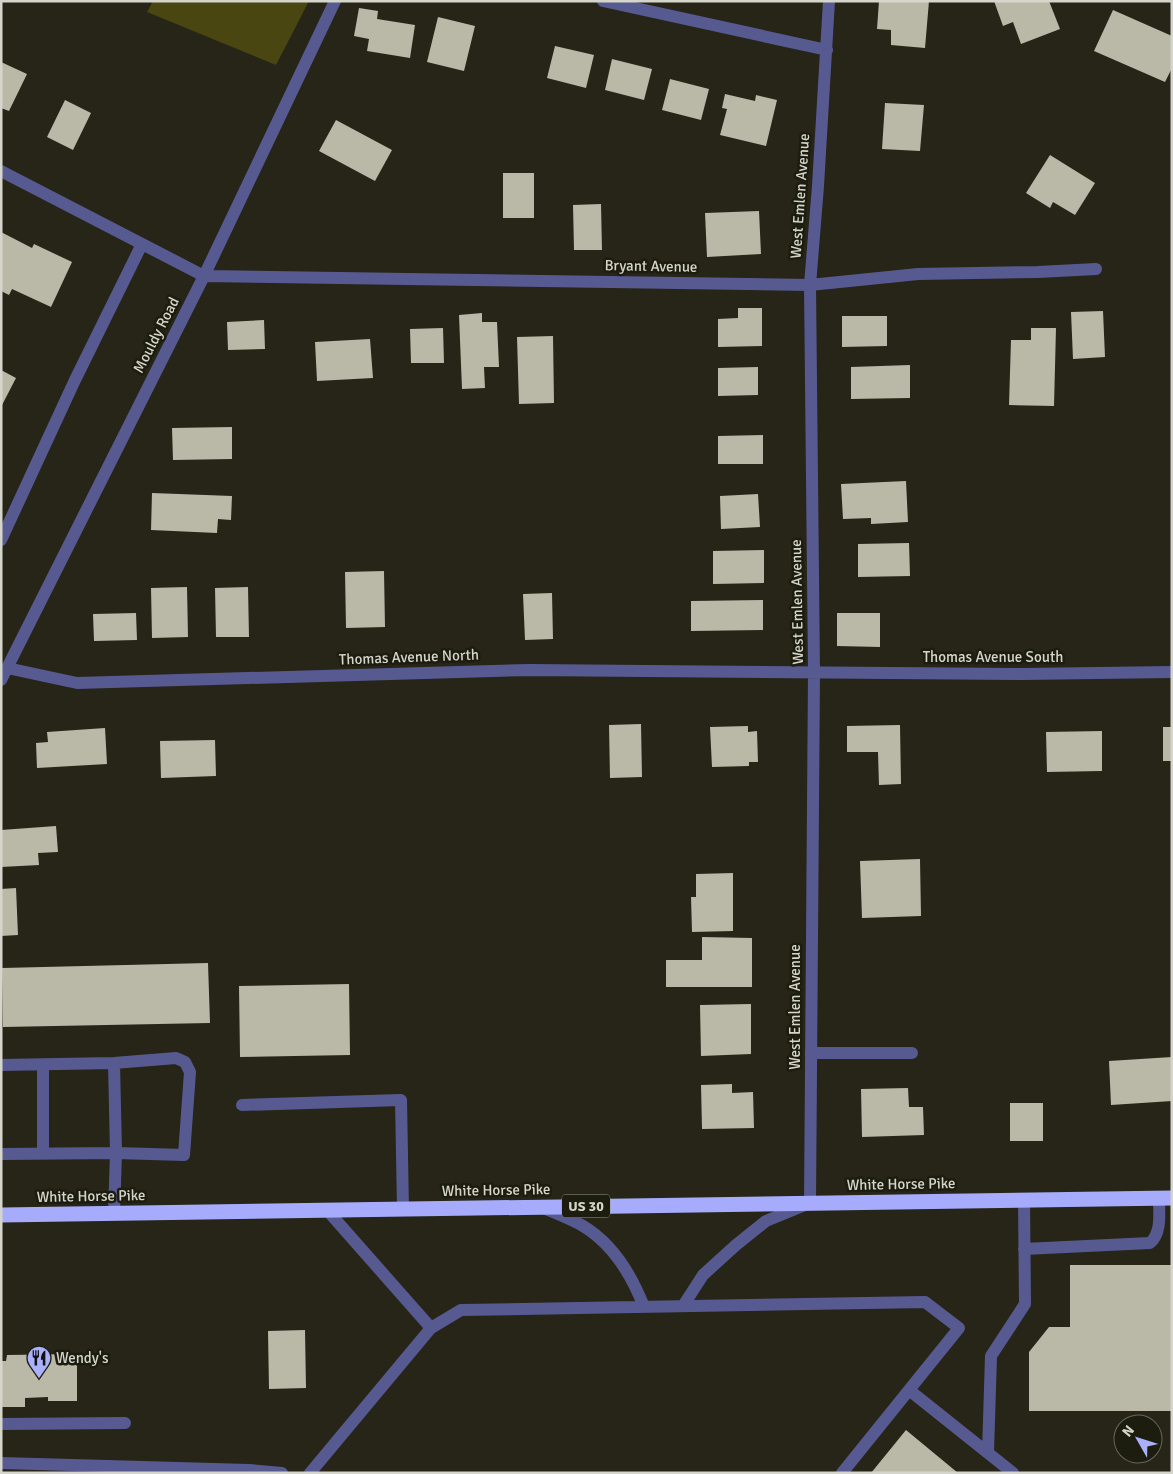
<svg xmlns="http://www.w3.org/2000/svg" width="1173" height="1474" viewBox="0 0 1173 1474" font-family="Signika,sans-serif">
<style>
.green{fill:#494612}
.building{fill:#bab9a8}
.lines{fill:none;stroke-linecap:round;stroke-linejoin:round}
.lane{stroke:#575a90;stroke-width:12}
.street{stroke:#575a90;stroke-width:12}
.highway{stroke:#a6acfb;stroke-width:15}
.labels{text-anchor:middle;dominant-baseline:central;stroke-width:5;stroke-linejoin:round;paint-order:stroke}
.shield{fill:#1c1c0f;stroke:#9e9e93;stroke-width:1}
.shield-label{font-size:14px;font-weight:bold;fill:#d5d5cc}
.street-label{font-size:15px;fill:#d5d5cc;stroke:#1c1c0f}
.poi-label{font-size:15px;fill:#d5d5cc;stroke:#1c1c0f;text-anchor:start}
</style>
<rect width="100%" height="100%" fill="#262518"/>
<path class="green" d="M153 1H309L276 65 147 12Z"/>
<path class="building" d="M879 1H929L925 48 891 45V30L877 29Z
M994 1H1049L1060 29 1021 44 1013 22 1003 26Z
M359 8 378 11 377 19 415 25 410 58 367 51 369 39 354 36Z
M1113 10 1172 36V68L1165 82 1094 51Z
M438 17 475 26 464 71 427 62Z
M555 46 594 55 586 88 547 78Z
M612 59 652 69 644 100 605 90Z
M1 62 27 74 9 111 1 108Z
M670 79 709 89 701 120 662 110Z
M725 94 755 101 756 95 777 100 766 146 720 135 727 109 722 108Z
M65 100 91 113 73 150 47 137Z
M885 103 924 105 920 151 882 149Z
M336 120 392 150 375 181 319 151Z
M1050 155 1095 183 1075 215 1053 202 1050 208 1026 193Z
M503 173H534V218H503Z
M601 204 602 250H574L573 205Z
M759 211 761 254 707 257 705 213Z
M1 232 32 248 34 244 72 262 51 307 12 289 9 295 1 291Z
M738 308H762V346L718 347V319L738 318Z
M1103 311 1105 357 1073 359 1071 312Z
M482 313V322H497L499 367H484L485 388 462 389 459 315Z
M842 316H887V346L842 347Z
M264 320 265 349 228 350 227 322Z
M443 328 444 363H411L410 329Z
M1031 328H1056L1054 406 1009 405 1011 340H1031Z
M553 336 554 403 519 404 517 337Z
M370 339 373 378 317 381 315 342Z
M910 365V398L851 399V367Z
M758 367V395L718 396V368Z
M1 370 16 378 1 407Z
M232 427V459L173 460 172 428Z
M763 435V464H718V436Z
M906 481 908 522 871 524V518L843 519 841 484Z
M152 493 232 496 231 520 218 519 217 533 151 530Z
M758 494 760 527 721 529 720 496Z
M909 543 910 576 858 577V544Z
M764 550V583L713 584V551Z
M384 571 385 627 346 628 345 572Z
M187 587 188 637 152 638 151 588Z
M248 587 249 637H216L215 588Z
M552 593 553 639 525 640 523 594Z
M763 600V630L691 631V601Z
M136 613 137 640 94 641 93 614Z
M837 613H880V647L837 646Z
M641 724 642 777 610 778 609 725Z
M900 725 901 784 879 785 878 752H847V726Z
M748 726V732L757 731 758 762H749V766L712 767 710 727Z
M1163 727H1172V761H1163Z
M105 728 107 764 37 768 36 743 48 742 47 732Z
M1102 731V771L1047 772 1046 732Z
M215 740 216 776 161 778 160 741Z
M56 826 58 852 38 853 39 865 1 867V830Z
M920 859 921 916 862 918 860 861Z
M733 873V931L692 932 691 897H696V874Z
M16 888 18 935 1 936V889Z
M702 937 752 938V987H666V960H702Z
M208 963 210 1023 3 1027 2 968Z
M349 984 350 1055 240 1057 239 986Z
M751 1004V1054L701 1056 700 1005Z
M1172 1057V1101L1111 1105 1109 1061Z
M732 1084V1093L753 1092 754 1128 702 1129 701 1085Z
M908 1088 909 1107H923L924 1135 862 1137 861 1089Z
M1010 1103H1043V1141H1010Z
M1070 1265H1172V1411H1029V1352L1049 1327H1070Z
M305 1330 306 1388 269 1389 268 1331Z
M77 1354V1401H48V1397L25 1398V1407H1V1361H6L7 1355Z
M906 1430 958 1473H871Z"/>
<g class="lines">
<path class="lane" d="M811 1053H912
M1 1065 114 1063 176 1058 185 1062 190 1072 184 1155 116 1153 1 1154
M43 1065V1153
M242 1105 401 1100 403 1209
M544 1208C557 1214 571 1219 583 1226 613 1244 632 1276 644 1307
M327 1210 431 1328
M114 1214 116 1153 114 1063
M1024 1249 1150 1243C1162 1233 1159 1213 1159 1198
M683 1306 703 1275 736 1245 766 1221 805 1205
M909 1390 1013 1473
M1 1424 125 1423
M988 1452 991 1356 1025 1304 1024 1200
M1 1463 249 1470 252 1473
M248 1473 249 1470 282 1473
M310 1473 431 1328 461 1310 925 1302 959 1328 842 1473"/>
<path class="street" d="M603 1 827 50
M1 171 204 276 810 285 918 274 1038 272 1096 269
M1 540 75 380 142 244
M7 668 77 683 529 670 1023 674 1172 672
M1 680 204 276 335 1
M810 1203 814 672 810 285 818 186 829 1"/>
<path class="highway" d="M1 1215 1172 1198"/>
</g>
<defs>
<symbol id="restaurant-pin" viewBox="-11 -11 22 30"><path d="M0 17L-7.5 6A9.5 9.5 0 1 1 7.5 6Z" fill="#aab0fb" stroke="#1c1c0f"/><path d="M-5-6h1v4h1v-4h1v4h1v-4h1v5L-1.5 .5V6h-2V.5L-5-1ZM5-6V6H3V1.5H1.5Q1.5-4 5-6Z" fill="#111"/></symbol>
</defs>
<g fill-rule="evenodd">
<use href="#restaurant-pin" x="25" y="1344" width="28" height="38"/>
</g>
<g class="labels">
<rect class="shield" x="562" y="1194.5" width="48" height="23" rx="4"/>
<g class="shield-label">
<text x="586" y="1206">US 30</text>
</g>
<g class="street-label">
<text transform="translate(800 196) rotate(-86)">West Emlen Avenue</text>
<text transform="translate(651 266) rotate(1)">Bryant Avenue</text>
<text transform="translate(156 335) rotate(-63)">Mouldy Road</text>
<text transform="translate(797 602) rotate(-91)">West Emlen Avenue</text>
<text transform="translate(409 657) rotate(-2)">Thomas Avenue North</text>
<text x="993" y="657">Thomas Avenue South</text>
<text transform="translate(795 1007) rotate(-90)">West Emlen Avenue</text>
<text transform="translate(901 1184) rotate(-1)">White Horse Pike</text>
<text transform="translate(496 1190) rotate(-1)">White Horse Pike</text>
<text transform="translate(91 1196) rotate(-1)">White Horse Pike</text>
</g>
<g class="poi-label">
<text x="56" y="1358">Wendy's</text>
</g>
</g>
<rect width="1173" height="1474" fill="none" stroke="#d5d5cc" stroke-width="5"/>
<g transform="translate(1138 1439) rotate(309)"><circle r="24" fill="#1c1c0f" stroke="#66665b"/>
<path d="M0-4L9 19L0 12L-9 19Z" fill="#aab0fb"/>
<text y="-8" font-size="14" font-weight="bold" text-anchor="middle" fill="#d5d5cc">N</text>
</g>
</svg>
